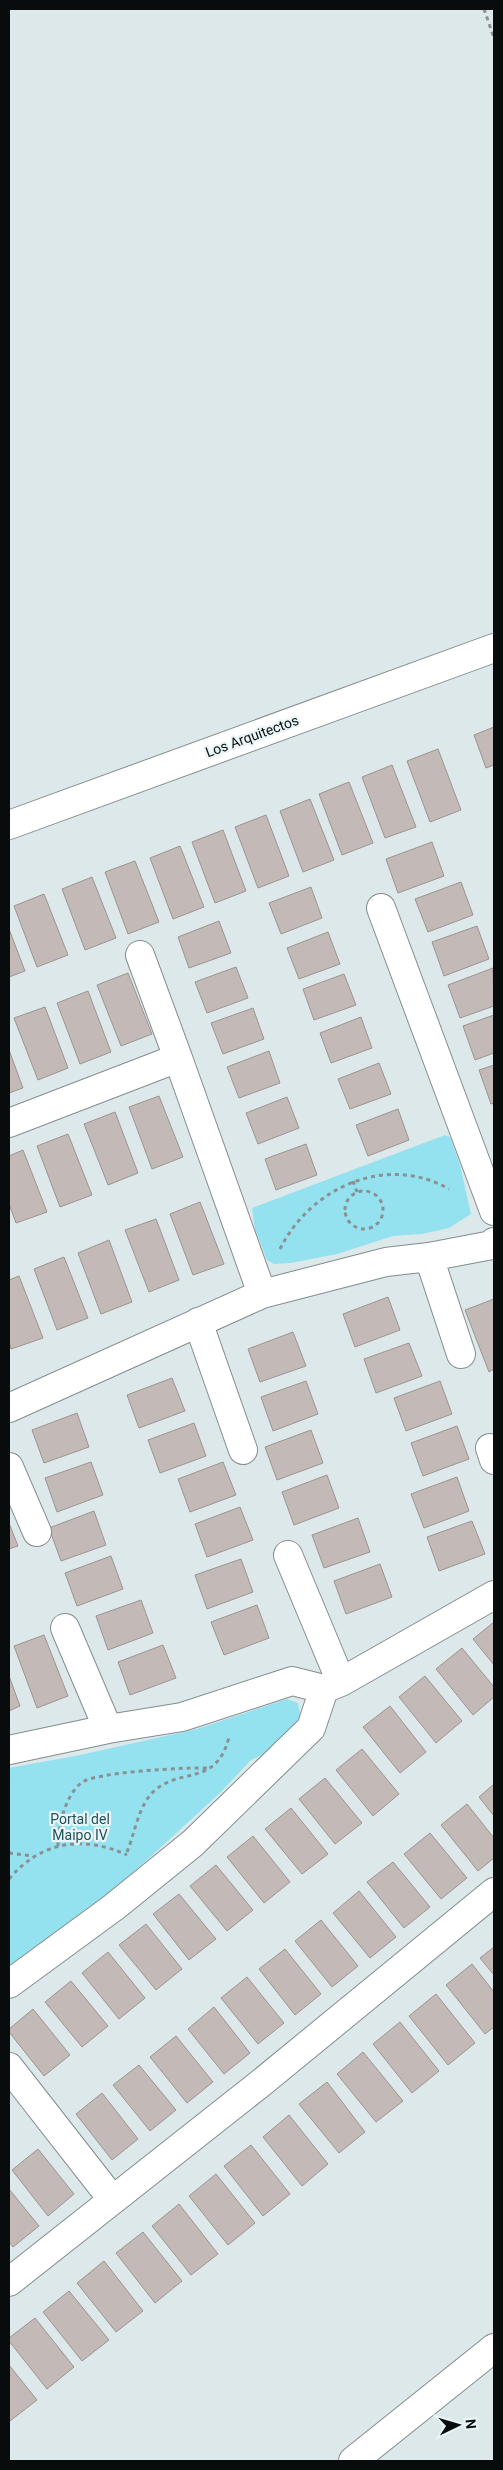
<svg xmlns="http://www.w3.org/2000/svg" width="503" height="2470" viewBox="0 0 503 2470" font-family="Roboto,sans-serif">
<style>
.green{fill:#94e2f0}
.building{fill:#c3bab7;stroke:#9d9491}
.lines{fill:none;stroke-linecap:round;stroke-linejoin:round}
.minor-casing{stroke:#848d8f;stroke-width:30}
.path{stroke:#899192;stroke-width:3;stroke-dasharray:4 4;stroke-linecap:butt}
.minor{stroke:#fff;stroke-width:28}
.labels{text-anchor:middle;dominant-baseline:central;stroke-width:4.5;stroke-linejoin:round;paint-order:stroke}
.street-label{font-size:14px;fill:#090c0d;stroke:#eaf5f7}
.park-label{font-size:14px;fill:#1f5159;stroke:#eaf5f7}
</style>
<rect width="100%" height="100%" fill="#dde8ea"/>
<path class="green" d="M445 1135 450 1137 460 1165 471 1214 449 1228 422 1234 393 1236 337 1254 291 1263 274 1264 267 1260 255 1229 252 1208Z
M287 1699 298 1703 301 1720 297 1727 264 1754 251 1760 220 1793 113 1891C76 1913 44 1944 9 1969V1768L80 1755 197 1729Z"/>
<path class="building" d="M494 727V765L486 768 474 735Z
M438 749 461 810 430 822 407 761Z
M392 765 416 827 385 838 362 777Z
M349 782 373 843 342 855 319 794Z
M310 799 334 860 303 872 280 811Z
M266 815 289 876 258 888 235 827Z
M223 830 246 891 215 903 192 842Z
M432 842 444 876 398 893 386 859Z
M180 846 204 907 173 919 150 858Z
M135 861 159 922 128 934 105 872Z
M92 877 116 938 85 950 62 889Z
M461 882 473 915 428 932 415 899Z
M311 887 322 918 281 934 269 903Z
M44 894 68 955 37 967 14 906Z
M219 921 231 953 189 968 178 937Z
M477 926 489 959 444 976 432 942Z
M9 929 25 971 9 977Z
M328 932 340 964 299 979 287 948Z
M236 967 248 998 207 1013 195 982Z
M493 968 494 1006 460 1018 448 985Z
M128 973 152 1034 121 1046 97 985Z
M344 974 356 1005 314 1020 303 989Z
M88 991 111 1052 80 1064 57 1003Z
M45 1007 68 1068 38 1080 14 1018Z
M253 1008 264 1039 223 1054 211 1023Z
M494 1015V1053L475 1060 463 1026Z
M361 1017 372 1048 331 1063 320 1033Z
M9 1050 23 1088 9 1093Z
M269 1051 280 1083 239 1098 227 1067Z
M379 1063 391 1094 350 1109 338 1079Z
M494 1065V1103L491 1104 479 1070Z
M159 1096 183 1157 152 1169 129 1107Z
M287 1097 299 1128 258 1144 246 1113Z
M398 1109 409 1140 368 1156 356 1125Z
M115 1112 138 1173 108 1185 84 1124Z
M68 1134 92 1195 60 1207 37 1146Z
M306 1144 317 1175 276 1190 265 1159Z
M23 1150 47 1212 16 1223 9 1204V1156Z
M200 1202 224 1264 193 1275 170 1214Z
M156 1219 179 1280 149 1292 125 1230Z
M109 1240 132 1302 101 1314 78 1253Z
M64 1257 88 1318 57 1330 34 1269Z
M19 1276 43 1338 11 1349 9 1342V1280Z
M388 1297 400 1330 355 1347 343 1314Z
M494 1299V1369L489 1372 465 1310Z
M293 1332 306 1366 260 1382 248 1349Z
M409 1343 422 1376 376 1393 364 1359Z
M172 1378 185 1411 139 1428 127 1395Z
M306 1381 318 1414 273 1431 261 1397Z
M440 1381 452 1414 406 1431 394 1398Z
M77 1413 89 1447 44 1463 32 1430Z
M194 1423 206 1456 160 1473 148 1440Z
M457 1426 469 1459 423 1476 411 1443Z
M311 1430 323 1463 277 1480 265 1447Z
M91 1462 103 1495 57 1512 45 1478Z
M223 1462 236 1495 190 1512 178 1479Z
M327 1475 339 1508 294 1525 282 1492Z
M457 1477 469 1511 424 1528 411 1494Z
M240 1507 253 1540 207 1557 195 1524Z
M94 1511 106 1545 61 1561 49 1528Z
M358 1518 370 1552 324 1568 312 1535Z
M472 1521 485 1554 439 1571 427 1537Z
M9 1523 18 1546 9 1549Z
M111 1556 123 1589 77 1606 65 1573Z
M241 1559 253 1592 207 1609 195 1575Z
M380 1564 392 1597 346 1614 334 1581Z
M141 1600 153 1633 108 1650 96 1616Z
M257 1605 269 1638 224 1655 211 1622Z
M494 1622V1665L473 1639Z
M44 1635 68 1696 37 1708 14 1646Z
M163 1645 176 1678 130 1695 118 1662Z
M462 1648 494 1687V1697L473 1715 436 1669Z
M9 1676 20 1706 9 1711Z
M425 1676 462 1721 436 1743 399 1697Z
M390 1706 426 1752 400 1773 363 1727Z
M362 1749 399 1794 373 1816 336 1770Z
M325 1778 362 1823 335 1844 299 1799Z
M494 1784V1816L479 1797Z
M467 1804 494 1838V1858L478 1871 441 1825Z
M291 1808 328 1854 302 1874 265 1829Z
M430 1833 467 1878 441 1899 404 1854Z
M253 1836 290 1882 264 1903 227 1857Z
M393 1862 430 1907 404 1928 367 1882Z
M216 1865 253 1910 227 1931 190 1886Z
M359 1891 396 1937 370 1958 333 1913Z
M179 1894 216 1939 189 1960 153 1914Z
M321 1920 358 1966 332 1987 295 1941Z
M146 1924 182 1969 156 1990 119 1945Z
M494 1947V1975L480 1958Z
M285 1949 321 1994 295 2015 259 1969Z
M108 1952 145 1998 119 2019 82 1973Z
M472 1964 494 1992V2027L485 2034 446 1985Z
M247 1977 284 2023 258 2044 221 1998Z
M71 1981 108 2026 82 2047 45 2002Z
M436 1994 475 2043 448 2065 409 2016Z
M214 2007 250 2053 224 2074 188 2029Z
M33 2009 70 2055 44 2076 9 2032V2029Z
M400 2022 439 2071 412 2093 373 2044Z
M176 2036 213 2082 187 2103 150 2057Z
M363 2052 403 2101 376 2122 337 2074Z
M139 2065 176 2110 150 2131 113 2085Z
M327 2082 365 2132 339 2153 299 2104Z
M102 2093 138 2139 112 2160 76 2114Z
M289 2115 328 2164 302 2186 263 2137Z
M251 2145 290 2194 263 2216 224 2166Z
M38 2149 74 2194 48 2216 12 2170Z
M216 2174 255 2223 228 2245 189 2196Z
M9 2189 39 2226 13 2247 9 2242Z
M179 2204 218 2254 191 2275 152 2226Z
M143 2232 182 2281 155 2303 116 2253Z
M104 2261 143 2311 116 2332 77 2283Z
M69 2291 109 2340 82 2361 43 2312Z
M35 2318 74 2367 47 2389 9 2341V2338Z
M9 2365 37 2400 10 2421 9 2420Z"/>
<g class="lines">
<defs>
<path id="minor" d="M9 825 494 648
M381 908 494 1211
M140 955 178 1058
M9 1123 178 1058 262 1294
M429 1257 461 1354
M198 1322 243 1450
M9 1408 262 1294 386 1262 429 1257 492 1245 494 1242
M490 1448 494 1460
M9 1467 37 1532
M288 1555 341 1682
M65 1628 108 1729
M9 1750 108 1729 182 1717 292 1681 324 1689 341 1682 494 1595
M9 1984 114 1907 193 1843 311 1728 324 1689
M9 2067 112 2199
M9 2282 261 2083 494 1892
M353 2461 494 2348"/>
</defs>
<use href="#minor" class="minor-casing"/>
<path class="path" d="M484 9 494 38
M353 1181 357 1192
M345 1210a19 19 0 1 1 38 0a19 19 0 1 1-38 0Z
M280 1249C310 1188 386 1153 449 1189
M58 1846C59 1825 64 1798 81 1783 93 1772 189 1767 209 1768
M127 1852C135 1833 138 1807 153 1792 180 1766 216 1788 229 1737
M9 1853 32 1856
M9 1879C41 1841 83 1835 127 1855"/>
<use href="#minor" class="minor"/>
</g>
<g class="labels">
<g class="street-label">
<text transform="translate(252 736) rotate(-20)">Los Arquitectos</text>
</g>
<g class="park-label">
<text x="80" y="1819">Portal del<tspan x="80" dy="16">Maipo IV</tspan></text>
</g>
</g>
<rect width="503" height="2470" fill="none" stroke="#090c0d" stroke-width="20"/>
<g transform="translate(458 2425) rotate(85)" stroke="#eaf5f7" stroke-width="4" paint-order="stroke">
<path d="M0-4L9 19L0 12L-9 19Z" fill="#090c0d"/>
<text y="-8" font-size="14" font-weight="bold" text-anchor="middle" fill="#090c0d">N</text>
</g>
</svg>
